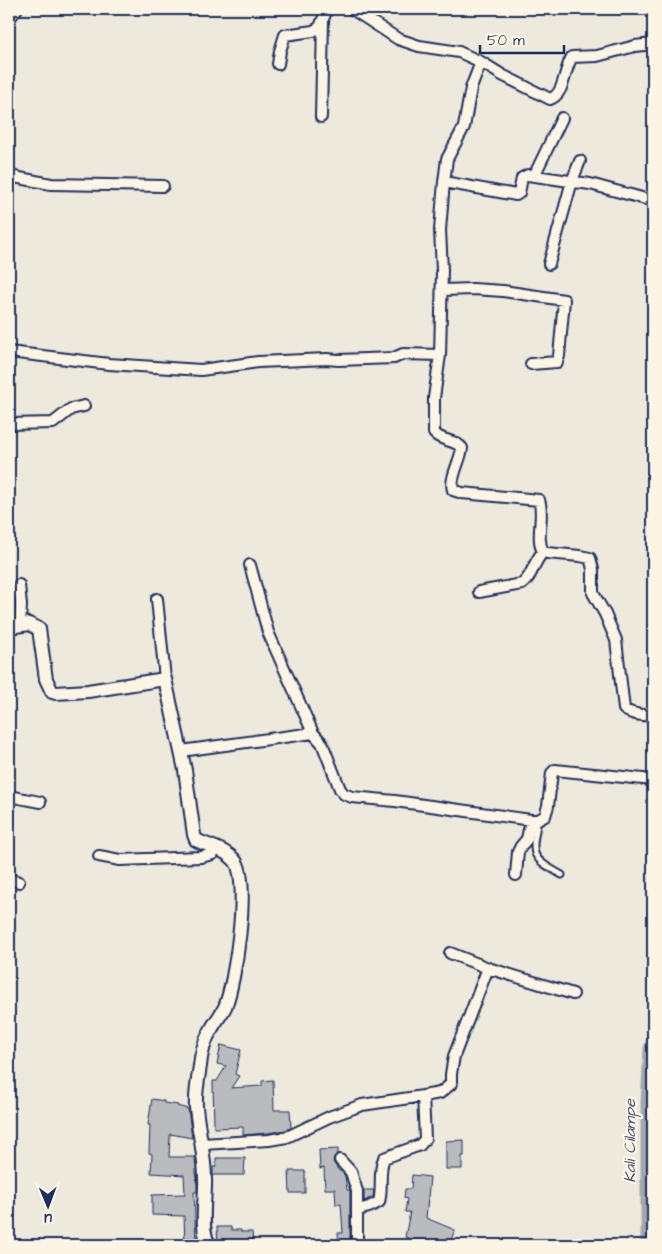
<svg xmlns="http://www.w3.org/2000/svg" width="662" height="1254" viewBox="0 0 662 1254" font-family="'Architects Daughter',sans-serif">
<style>
.lines{fill:none;stroke-linecap:round;stroke-linejoin:round}
.canal{stroke:#a2a7af;stroke-width:11}
.building{fill:#babbbe;stroke:#1b2f5e}
.service-casing{stroke:#1b2f5e;stroke-width:9}
.minor-casing{stroke:#1b2f5e;stroke-width:14}
.tertiary-casing{stroke:#1b2f5e;stroke-width:16}
.service{stroke:#fcf5e5;stroke-width:5}
.minor{stroke:#fcf5e5;stroke-width:10}
.tertiary{stroke:#fcf5e5;stroke-width:12}
.labels{text-anchor:middle;dominant-baseline:central;stroke-width:4.5;stroke-linejoin:round;paint-order:stroke}
.water-label{font-size:16px;font-style:italic;fill:#445376;stroke:#fcf5e5}
</style>
<rect width="100%" height="100%" fill="#eee9dd"/>
<filter id="ink" filterUnits="userSpaceOnUse"><feTurbulence type="fractalNoise" baseFrequency=".02" numOctaves="2"/><feDisplacementMap in="SourceGraphic" scale="10" xChannelSelector="R" yChannelSelector="G"/><feConvolveMatrix kernelMatrix="1 2 1 2 8 2 1 2 1" color-interpolation-filters="sRGB"/></filter>
<g filter="url(#ink)">
<g class="lines">
<path class="canal" d="M646 1245V1103L649 1048 653 1039"/>
</g>
<path class="building" d="M221 1045 241 1050 235 1074 239 1076 231 1088 262 1086V1081L273 1080 274 1110H290L291 1128 285 1130 268 1133 243 1135V1127L214 1128 213 1081H217L226 1066 217 1064Z
M152 1099 164 1101V1103L178 1105 177 1106 188 1109 192 1138 170 1134 169 1157H195L197 1186V1192H194L196 1245H185L184 1216 152 1215V1195L185 1194 184 1175 151 1173 152 1154 149 1153 150 1125H148Z
M464 1140V1156H462V1169H446V1141Z
M338 1149V1154L334 1157 333 1162 339 1171H341L345 1176 347 1190H350V1245H339L338 1233H343L341 1204 336 1205 335 1189H325L324 1168 320 1169 319 1150Z
M216 1158H245L244 1175H213V1167H216Z
M289 1171H305V1193H290Z
M412 1175 430 1177 426 1218 455 1230 449 1245H427L405 1237 410 1212H405L407 1199 404 1198 405 1189H411Z
M364 1190H374L373 1197 364 1201Z
M217 1227H231V1230H241V1232H252L253 1244 218 1245Z"/>
<g class="lines">
<defs>
<path id="service" d="M538 820C531 856 530 857 562 875"/>
<path id="minor" d="M352 9 398 39 419 46 459 52 481 62 502 75 550 99C565 94 564 69 572 57L597 56 635 46 653 44
M9 19 17 9
M481 62 471 88 464 127 447 159 444 182 440 230 442 270 440 355 434 398V433C442 442 455 439 462 448 461 460 449 479 453 490L462 493 539 500C545 516 535 536 543 552L547 553 580 556 590 558 593 569V593L605 614 616 640 624 709C631 715 644 715 653 716
M278 64 280 51 285 35 313 31 320 27 327 9
M321 117 323 21
M9 176 51 184 163 186
M534 176 562 118
M444 182 516 195 519 193 522 178 528 175 590 184 653 201
M549 264 572 181 580 161
M442 290 473 289 503 291 564 300 559 356 557 362 531 364
M9 352 109 364 201 370 258 362 327 359 338 360 394 358 403 354 440 355
M9 424 53 423 71 409 84 406
M250 565 268 632 313 733
M19 585 21 605 20 626
M479 592 522 584C533 576 533 562 543 552
M157 599 165 679
M181 751 313 733 322 743 340 789 344 794 352 797 395 801 531 820H538L545 816 548 806 552 773 555 770 653 780
M9 796 40 802
M99 856 120 860 201 857 213 854 217 848
M516 875 518 852 521 846 527 839 531 820
M9 879 19 882
M488 968 573 994
M202 1144 269 1140 287 1137 329 1117 362 1105 423 1096
M340 1160 351 1172 357 1191V1245
M358 1210 369 1207 379 1202C383 1188 378 1171 384 1158L420 1145 425 1139 423 1096 440 1093 451 1084V1074L454 1056 488 968 450 953"/>
<path id="tertiary" d="M9 627 29 624 39 629 46 679 52 692 56 693 88 691 165 679 185 770 194 835 196 840C209 846 227 850 236 862 250 884 235 983 225 1007 221 1015 215 1022 211 1030 205 1040 201 1054 200 1066 198 1079 195 1094 196 1107 198 1131 205 1155 205 1179 206 1195 199 1233 210 1245"/>
</defs>
<use href="#service" class="service-casing"/>
<use href="#minor" class="minor-casing"/>
<use href="#tertiary" class="tertiary-casing"/>
<use href="#service" class="service"/>
<use href="#minor" class="minor"/>
<use href="#tertiary" class="tertiary"/>
</g>
</g>
<g class="labels">
<g class="water-label">
<text transform="translate(630 1141) rotate(-90)">Kali Cilampe</text>
</g>
</g>
<rect width="662" height="1254" fill="none" stroke="#fcf5e5" stroke-width="30"/>
<rect x="15" y="15" width="632" height="1224" fill="none" stroke="#1b2f5e" stroke-width="2" filter="url(#ink)"/>
<g transform="translate(48 1206) rotate(179)" stroke="#fcf5e5" stroke-width="4" paint-order="stroke">
<path d="M0-4L9 19L0 12L-9 19Z" fill="#1b2f5e"/>
<text y="-8" font-size="14" font-weight="bold" text-anchor="middle" fill="#1b2f5e">U</text>
</g>
<path d="M480 45v8h84v-8" fill="none" stroke="#1b2f5e" stroke-width="2.5"/>
<text x="487" y="45" font-size="15" fill="#1b2f5e" stroke="#fcf5e5" stroke-width="4" paint-order="stroke">50 m</text>
</svg>
